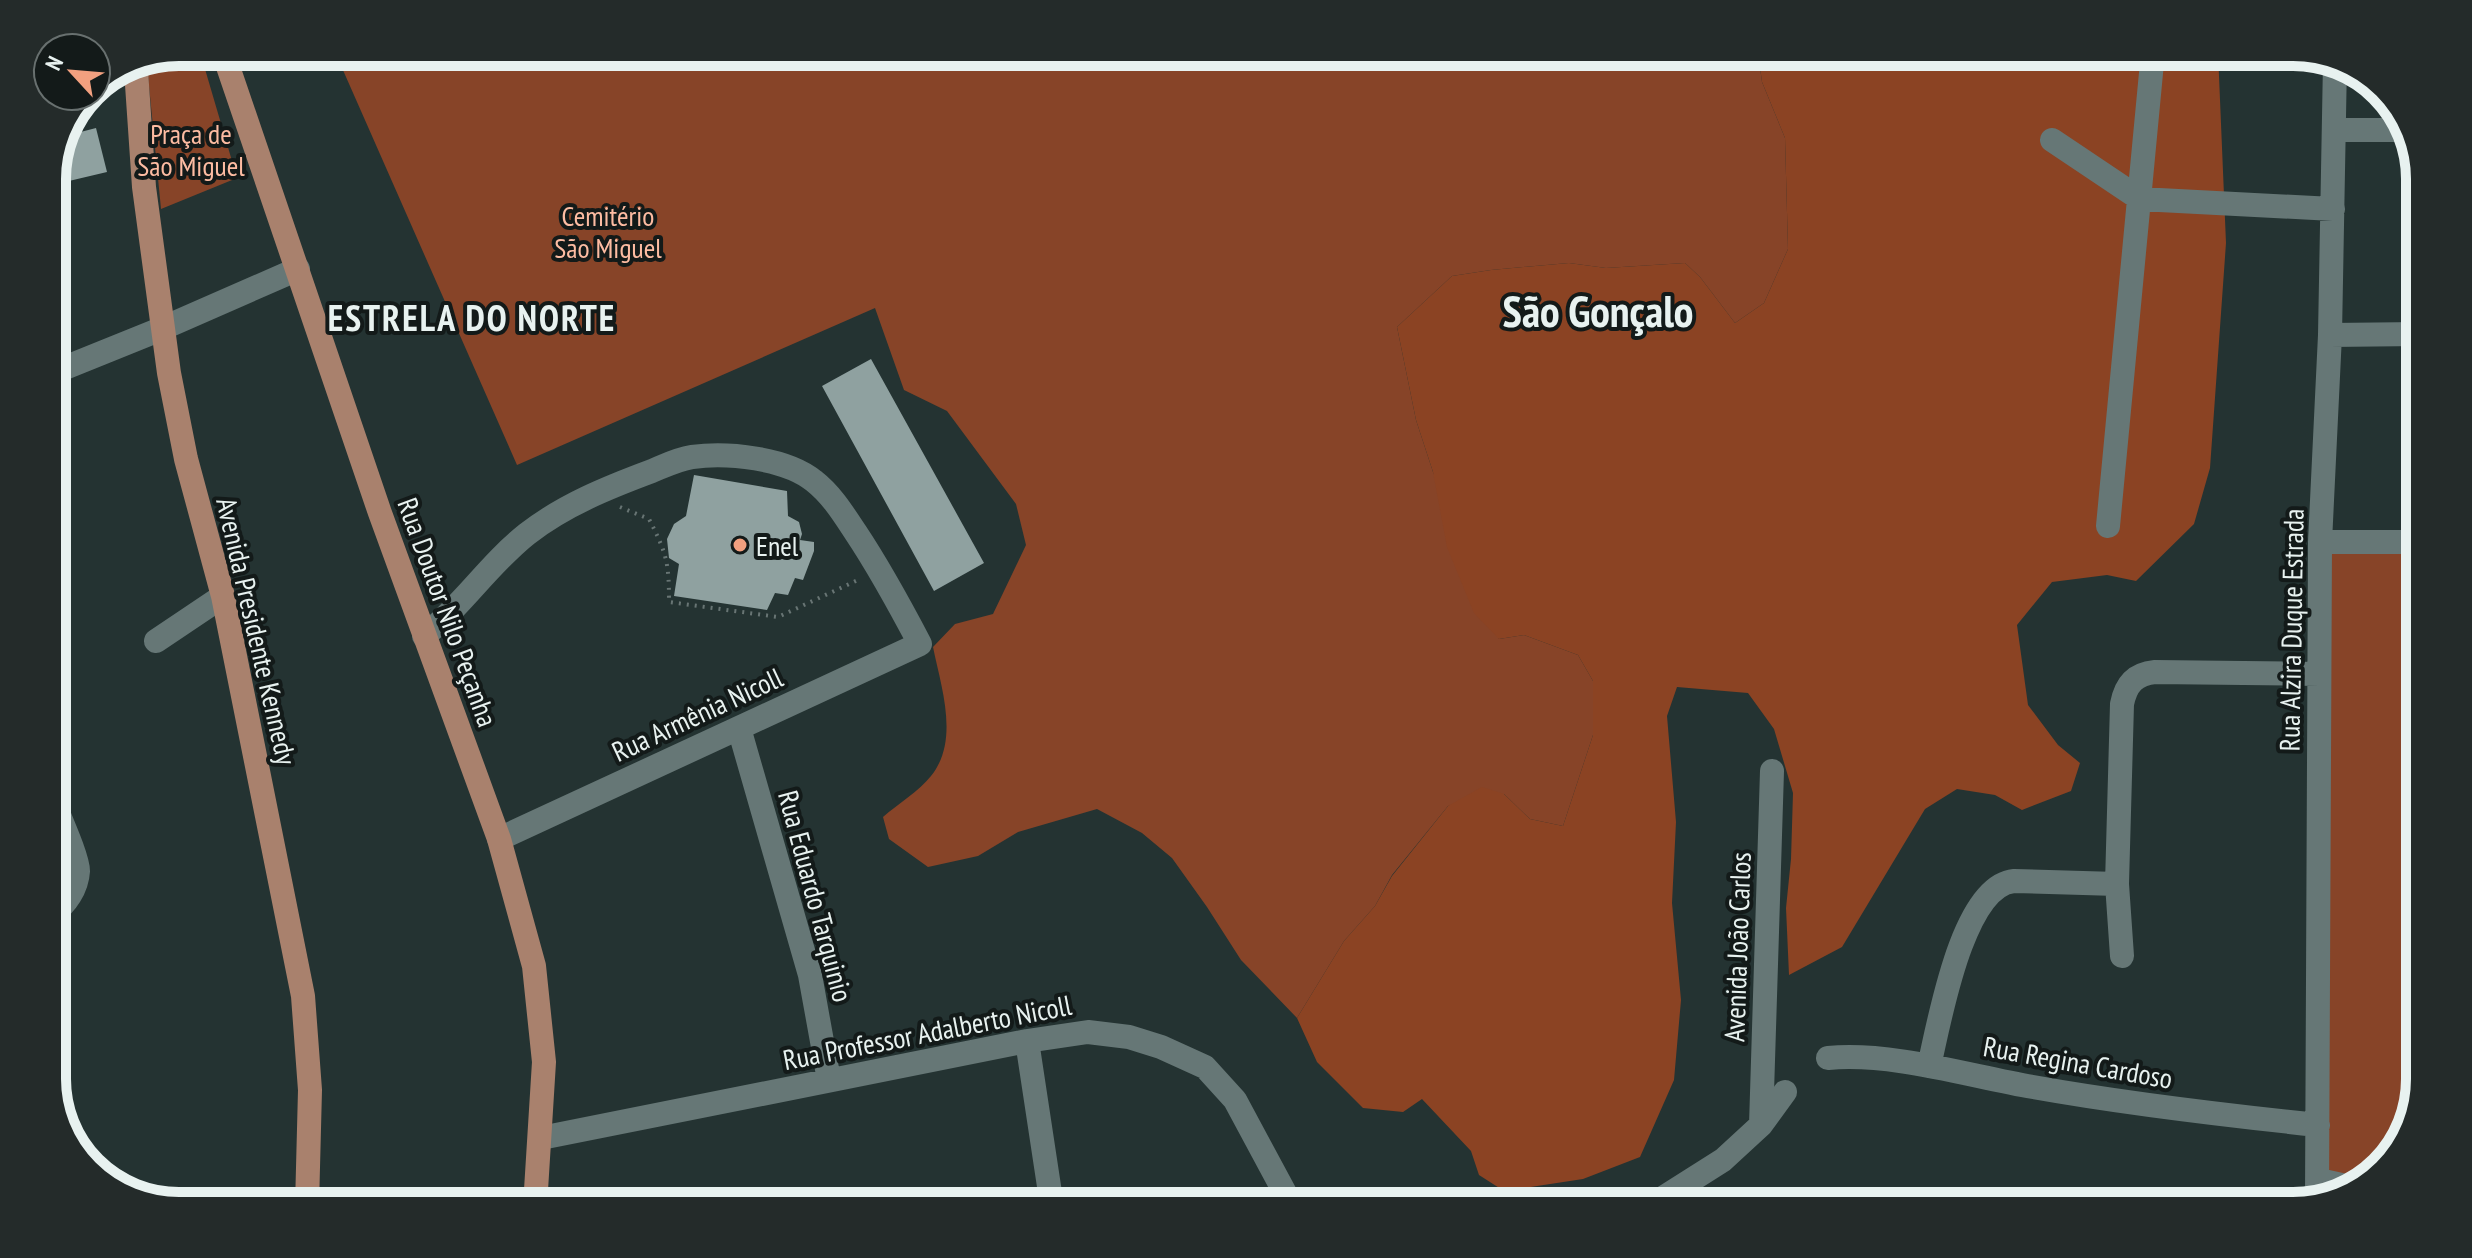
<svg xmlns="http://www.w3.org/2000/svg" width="2472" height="1258" viewBox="0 0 2472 1258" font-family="'PT Sans Narrow',sans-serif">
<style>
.green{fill:#874428}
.forest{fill:#8b4323}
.building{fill:#8fa1a0}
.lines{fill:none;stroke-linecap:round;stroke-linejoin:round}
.path{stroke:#687574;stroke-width:4;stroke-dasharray:2 6;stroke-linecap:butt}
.minor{stroke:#667776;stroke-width:24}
.major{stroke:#a9816d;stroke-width:24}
.poi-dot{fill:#f2a07f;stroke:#131a19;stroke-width:3}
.labels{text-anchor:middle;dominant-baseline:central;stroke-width:8;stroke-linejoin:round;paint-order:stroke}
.park-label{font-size:28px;fill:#fdbca2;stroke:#131a19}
.poi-label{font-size:28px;fill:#e8f2f0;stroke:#131a19;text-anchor:start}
.street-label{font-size:28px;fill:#e8f2f0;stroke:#131a19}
.district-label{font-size:36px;font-weight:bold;letter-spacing:2px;fill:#e8f2f0;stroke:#131a19}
.town-label{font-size:44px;font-weight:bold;fill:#e8f2f0;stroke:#131a19}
.rim{fill:none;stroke:#e8f2f0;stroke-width:10}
</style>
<rect width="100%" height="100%" fill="#243332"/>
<path class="green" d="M179 52H200L237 178 161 209 147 65Z
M335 52H1758L1762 82 1785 138 1788 249 1764 303 1735 323 1700 277 1685 263 1606 268 1569 263 1491 270 1452 276 1397 327 1416 420 1433 472 1499 639 1524 635 1578 655 1593 681V735L1563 826 1530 819 1504 794 1448 806 1392 875 1375 906 1344 941 1297 1018 1241 960 1207 907 1172 858 1142 833 1097 809 1018 832 978 856 928 867 889 839 883 817C898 804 919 791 931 776 960 740 941 687 933 647L955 624 993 614 1026 545 1016 504 947 411 904 390 875 308 517 465Z
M2420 548V1079L2407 1135 2366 1182 2327 1174 2328 549Z"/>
<path class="forest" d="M1758 52H1974L1988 61 2042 55 2050 52H2218L2226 243 2210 468 2194 524 2136 581 2107 575 2052 582 2017 625 2028 705 2058 745 2080 763 2071 791 2022 810 1995 795 1957 789 1925 809 1842 947 1789 975 1786 908 1791 859 1793 793 1774 729 1748 693 1677 687 1667 716 1676 822 1672 903 1681 1000 1674 1080 1640 1157 1583 1179 1504 1191 1479 1175 1471 1151 1422 1099 1403 1112 1363 1108 1317 1062 1297 1018 1344 941 1375 906 1392 876 1448 806 1482 787 1504 794 1530 819 1563 826 1593 735V681L1578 655 1524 635 1499 639 1474 613 1447 547 1433 472 1416 420 1397 327 1452 276 1491 270 1569 263 1606 268 1685 263 1700 277 1735 323 1764 303 1788 249 1785 138 1762 82Z"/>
<path class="building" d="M96 128 107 172 52 185V171L69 135Z
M871 359 984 563 934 591 822 386Z
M694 475 787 491 788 516 799 522 802 534 800 540 814 542V551L803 580 795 578 788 595 775 593 767 610 674 596 679 564 669 558 667 539 674 524 686 516Z"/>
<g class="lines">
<path class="path" d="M620 507 649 519C667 554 669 563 669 602L778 617 860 579"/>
<path class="minor" d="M2335 130H2406
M2052 140 2140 199 2333 209
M2330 335 2420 334
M52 373 161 329 298 269
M2108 526 2153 52
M2320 542H2420
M424 636C462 606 489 564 527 534 564 505 609 487 652 471 664 466 678 459 692 457 727 452 786 458 814 481 832 495 844 515 856 533 880 569 900 606 920 644L499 839
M156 641 223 596
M739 728 810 975 829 1080
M52 798C58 814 78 857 78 871 77 888 66 905 52 914
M2122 956 2117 884 2122 704C2126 684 2135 674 2155 672L2319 674
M1027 1041 1052 1206
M1828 1058C1893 1052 1969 1076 2033 1087 2128 1104 2223 1115 2318 1125
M1929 1066C1939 1024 1962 886 2014 881L2117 884
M1761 1125 1772 771
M541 1138 1027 1041 1088 1032 1129 1037 1161 1047 1205 1067 1235 1100 1292 1206
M2319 1180 2355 1188
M1663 1198 1723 1160 1761 1125 1785 1092
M2317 1199 2320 542 2330 335 2335 62
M1608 1206 1663 1198 1703 1206"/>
<path class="major" d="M223 52 380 513 499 839 534 966 544 1062 535 1206
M136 70 144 187 169 373 186 459 223 596 303 996 310 1090 307 1206"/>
</g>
<circle class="poi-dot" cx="740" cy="545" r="8"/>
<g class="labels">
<g class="park-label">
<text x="191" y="133">Praça de<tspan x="191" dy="32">São Miguel</tspan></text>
<text x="608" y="215">Cemitério<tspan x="608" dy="32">São Miguel</tspan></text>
</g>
<g class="poi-label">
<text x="756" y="545">Enel</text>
</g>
<g class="street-label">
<text transform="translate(448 612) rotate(70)">Rua Doutor Nilo Peçanha</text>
<text transform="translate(2291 630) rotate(-89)">Rua Alzira Duque Estrada</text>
<text transform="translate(257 631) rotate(77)">Avenida Presidente Kennedy</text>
<text transform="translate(697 714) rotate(-25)">Rua Armênia Nicoll</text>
<text transform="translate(816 896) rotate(75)">Rua Eduardo Tarquinio</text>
<text transform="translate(1737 947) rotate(-88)">Avenida João Carlos</text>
<text transform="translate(927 1032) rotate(-11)">Rua Professor Adalberto Nicoll</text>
<text transform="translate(2078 1062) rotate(10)">Rua Regina Cardoso</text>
</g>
<g class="district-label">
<text x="472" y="317">ESTRELA DO NORTE</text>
</g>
<g class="town-label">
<text x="1598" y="310">São Gonçalo</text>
</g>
</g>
<path d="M0 0H2472V1258H0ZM179 66H2293A113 113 0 0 1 2406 179V1079A113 113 0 0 1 2293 1192H179A113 113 0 0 1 66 1079V179A113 113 0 0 1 179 66Z" fill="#242b2a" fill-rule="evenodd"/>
<path class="rim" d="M179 66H2293A113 113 0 0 1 2406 179V1079A113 113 0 0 1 2293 1192H179A113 113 0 0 1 66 1079V179A113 113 0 0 1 179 66Z"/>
<g transform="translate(72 72) rotate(296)"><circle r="38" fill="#131a19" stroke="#68706f" stroke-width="2"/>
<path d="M0-6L14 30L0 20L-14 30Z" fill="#f2a07f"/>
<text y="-12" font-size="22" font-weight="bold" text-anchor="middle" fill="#e8f2f0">N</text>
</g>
</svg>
